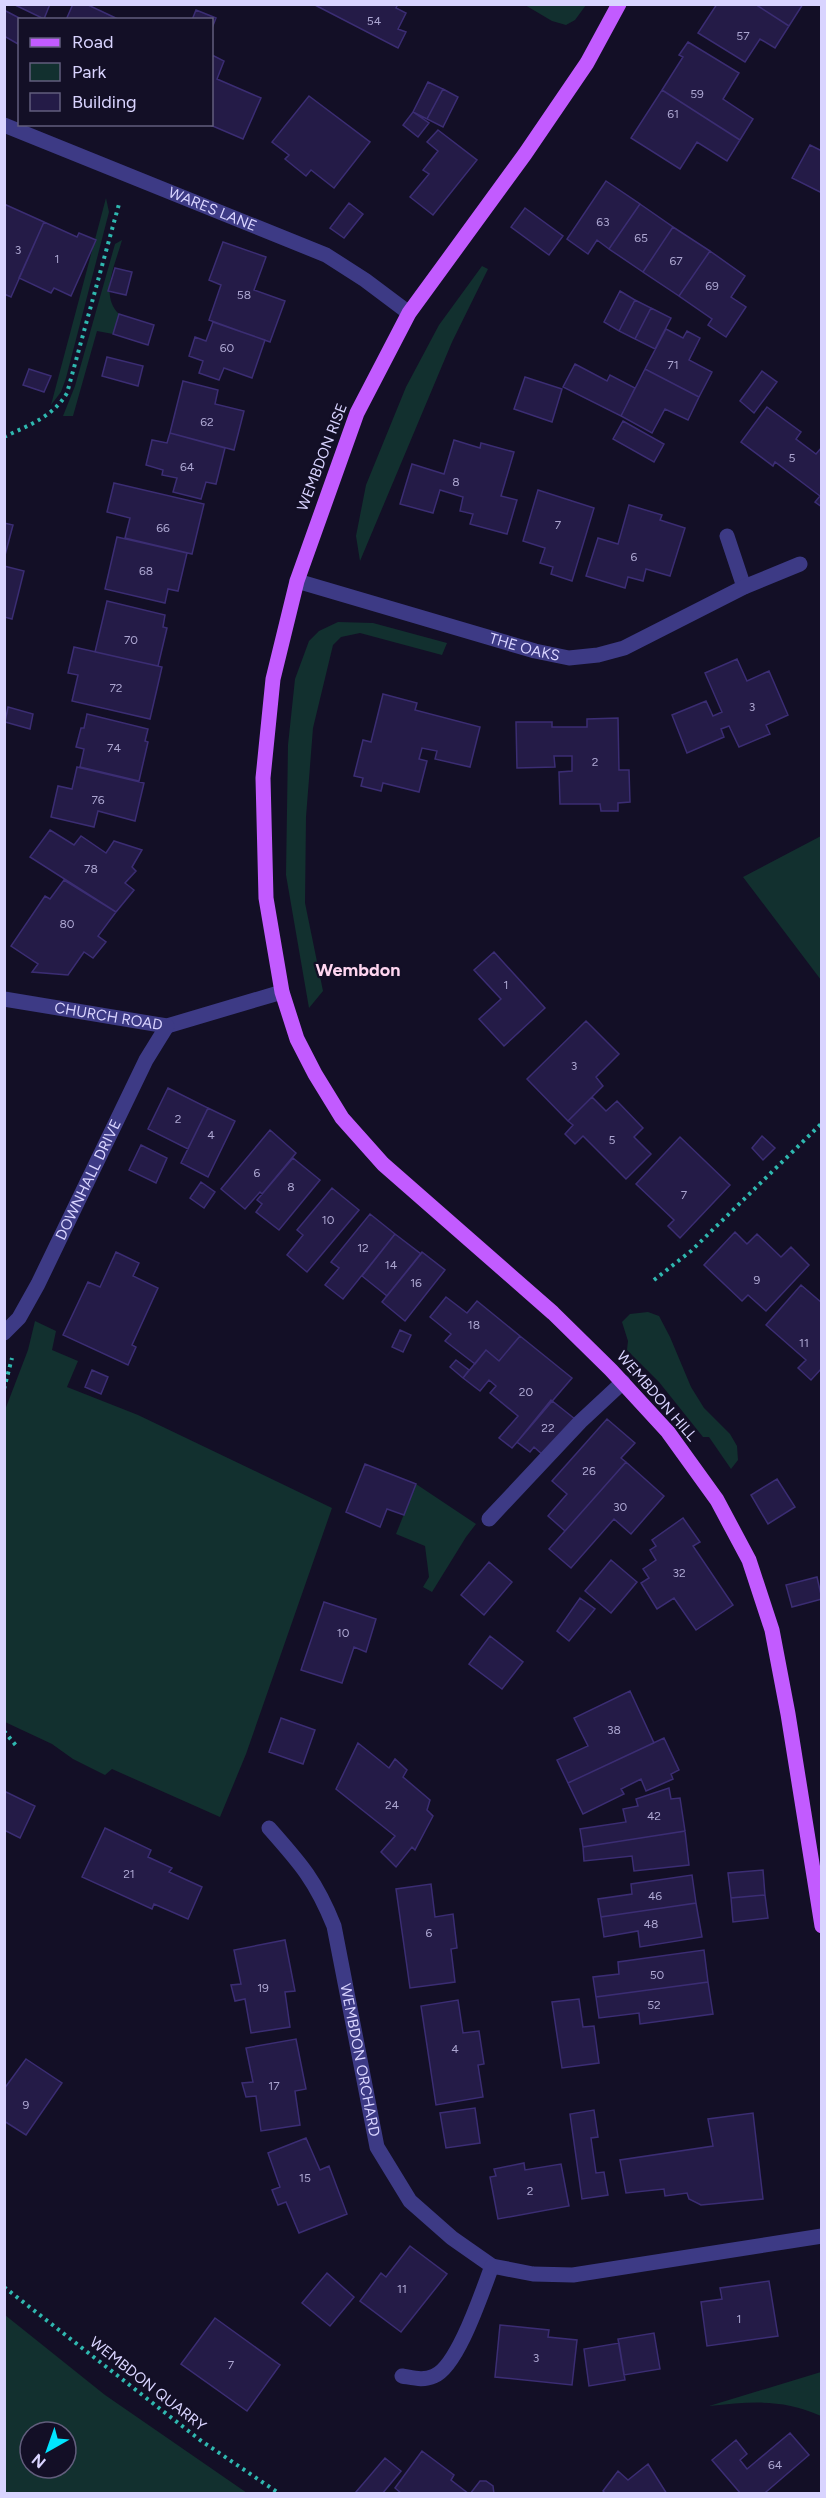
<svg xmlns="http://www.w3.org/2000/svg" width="826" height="2498" viewBox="0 0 826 2498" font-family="Figtree,sans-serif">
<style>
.green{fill:#12302f;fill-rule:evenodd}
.building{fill:#241b47;stroke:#3b2d73;stroke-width:1.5}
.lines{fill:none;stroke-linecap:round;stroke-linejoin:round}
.path{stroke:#2fb8b0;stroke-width:4;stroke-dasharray:3 4.5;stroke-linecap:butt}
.minor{stroke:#3d3a85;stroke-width:15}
.major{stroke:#c25bff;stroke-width:15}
.labels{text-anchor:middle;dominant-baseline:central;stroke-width:4.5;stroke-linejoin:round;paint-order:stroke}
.number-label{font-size:12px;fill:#aca6d1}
.street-label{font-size:15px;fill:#d9d4ff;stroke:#130f26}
.quarter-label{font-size:18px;font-weight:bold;fill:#ffd6f0;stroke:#130f26}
</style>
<rect width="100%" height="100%" fill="#130f26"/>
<path class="green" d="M525 5H586L575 20 566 25 552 21Z
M106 198 109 212 66 378 61 392 51 405Z
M122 240C116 263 99 295 119 314L113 334 97 331 73 416H63L75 386 115 244Z
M482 266 488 269 452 342 360 561 356 536 366 485 406 387 439 325Z
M338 622 373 623 447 643 442 655 360 633 341 637 333 645 313 728 306 817 305 903 323 991 309 1008 286 875 288 745 295 679 309 641 319 631Z
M821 836V980L743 877Z
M648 1312 659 1316 670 1337 691 1387 704 1408 730 1434 737 1446 738 1460 731 1469 709 1437H703L659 1382 627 1350 628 1341 622 1322 630 1314Z
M35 1321 56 1331 52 1350 78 1361 67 1387 138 1415 332 1508 246 1754 220 1817 112 1769 105 1775 73 1759 52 1744 5 1722V1410L28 1350Z
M416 1484 476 1524 466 1537 432 1592 423 1587 429 1577 425 1546 396 1534Z
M5 2315 105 2395 247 2493H5ZM30 2432H66V2468H30Z
M821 2372V2416C781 2398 751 2402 709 2406Z"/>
<path class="building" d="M13 4H50L44 19Z
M73 4H86L120 20H66Z
M313 4H398L396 8 406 13 398 29 406 32 398 48Z
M717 4H755L789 26 775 48 760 39 745 62 698 33Z
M755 4H803L789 26Z
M4 10 23 20H20L18 44 4 36Z
M196 10 216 18 212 28V20H192Z
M688 42 739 73 723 99 753 119 740 140 662 90 683 57 679 55Z
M212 55 224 61 217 79 261 98 243 139 208 124H212Z
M428 82 443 89 427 119 413 112Z
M443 89 458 97 443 127 427 119Z
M662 90 740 140 727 161 697 142 680 169 631 138Z
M309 96 370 142 334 188 311 170 306 176 285 159 289 155 272 142Z
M413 112 429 123 418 137 403 125Z
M438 130 477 160 433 215 410 197 429 174 423 170 438 151 427 142Z
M810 145 822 151V193L792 178Z
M606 181 640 204 609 249 597 240 588 254 567 239Z
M349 203 363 214 344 238 330 228Z
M4 204 44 222 11 297 4 294Z
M640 204 673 227 643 272 609 249Z
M525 208 563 236 549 255 511 227Z
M44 222 77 237 79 233 96 240 71 296 54 288 51 293 19 278Z
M673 227 710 251 679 296 643 272Z
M223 242 266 257 254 290 285 301 270 342 209 320 221 285 209 280Z
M710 251 745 276 731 297 746 307 726 337 708 325 712 319 679 296Z
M115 268 132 272 126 295 108 291Z
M620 291 635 300 619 331 604 322Z
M635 300 651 308 635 339 619 331Z
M651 308 671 318 655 349 635 339Z
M119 314 154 325 148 345 113 334Z
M213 322 265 340 252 378 224 368 219 380 199 373 203 361 189 356 195 337 206 341Z
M666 329 683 338 687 331 700 338 689 360 712 372 699 397 645 369Z
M107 357 143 366 138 386 102 376Z
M575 364 607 381 610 375 635 388 621 416 563 387Z
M29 369 51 376 44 392 23 385Z
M645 369 699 397 688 420 665 409 652 433 621 416Z
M762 371 777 382 754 413 740 401Z
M525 377 562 389 552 422 514 409Z
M183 381 218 390 215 404 244 411 234 450 170 433Z
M767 407 801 432 796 439 816 454 822 447V507L815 502 820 496 775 462 773 466 741 442Z
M623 421 664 444 654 462 613 439Z
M170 433 225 448 216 484 206 482 201 499 173 492 177 478 162 475 163 470 146 465 152 440 167 443Z
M454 440 480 448 481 443 514 452 501 496 517 500 507 534 470 524 473 514 460 511 463 497 440 490 433 513 400 504 412 464 444 474Z
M114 483 204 504 192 554 125 538 130 518 107 512Z
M538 490 594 508 572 581 551 574 553 567 540 563 545 548 523 541Z
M629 505 662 515 660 520 685 528 670 576 646 569 643 581 628 577 625 588 586 576 598 538 618 544Z
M4 523 13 525 4 559Z
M117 537 187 553 178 591 168 589 165 603 105 589Z
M4 566 24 571 12 619 4 617Z
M107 601 165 615 163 627 167 628 158 666 95 652Z
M74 647 162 667 150 719 72 701 78 675 68 673Z
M737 659 747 681 769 671 788 715 766 725 770 734 739 747 729 726 721 729 724 737 687 753 672 715 706 701 713 716 722 712 705 673Z
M383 694 417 703 415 710 480 727 470 767 435 759 437 751 422 748 419 759 427 761 419 792 383 783 381 791 361 786 363 778 354 776 363 740 371 742Z
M8 707 33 714 30 729 5 722Z
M87 714 148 729 145 741 148 742 139 781 80 767 84 749 76 747 81 728H84Z
M618 718 619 770H629L630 802 618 803V811H601L600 804H560L559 772 572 771V756H554L555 767 517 768 516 722H552V727H587V719Z
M77 767 144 783 135 821 98 811 94 827 51 817 58 786 72 789Z
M50 830 74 845 81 836 106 853 114 841 142 850 132 867 136 871 125 883 134 890 116 912 30 857Z
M64 880 116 912 98 936 106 942 93 958 84 952 68 975 32 972 38 964 11 946 45 896 50 899Z
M494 952 545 1008 504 1046 479 1019 501 999 474 970Z
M586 1021 619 1054 596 1077 603 1086 568 1121 527 1079Z
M168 1088 208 1108 188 1149 148 1129Z
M592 1097 606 1111 617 1101 643 1128 634 1137 651 1154 626 1179 583 1136 575 1144 565 1134 573 1125 568 1121Z
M208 1108 235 1121 208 1177 181 1163Z
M270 1130 296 1153 262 1194 260 1192 245 1209 221 1189Z
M762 1136 775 1148 763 1160 752 1148Z
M680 1137 730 1185 680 1238 668 1226 674 1220 636 1184Z
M141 1145 167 1158 156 1183 129 1170Z
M293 1158 320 1180 279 1230 256 1212 262 1204 257 1200Z
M201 1182 215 1192 204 1208 190 1198Z
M332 1188 359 1210 307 1272 287 1255 303 1235 297 1230Z
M370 1214 395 1234 343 1299 325 1285 339 1268 331 1262Z
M735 1232 747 1244 757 1234 781 1257 791 1247 809 1265 766 1311 748 1295 742 1301 704 1265Z
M395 1234 421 1254 387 1296 362 1276Z
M116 1252 139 1263 133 1276 158 1288 132 1345 136 1347 128 1365 63 1335 88 1282 100 1287Z
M422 1252 445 1270 405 1321 382 1302Z
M801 1285 822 1303V1368L811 1380 798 1368 806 1360 766 1325Z
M446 1297 467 1313 477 1301 520 1336 499 1361 486 1350 475 1364 445 1341 451 1334 430 1317Z
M400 1330 411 1335 403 1352 392 1347Z
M520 1336 572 1378 512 1448 499 1438 518 1416 490 1393 496 1386 489 1380 480 1391 463 1378 486 1350 499 1361Z
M456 1360 469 1370 463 1378 450 1367Z
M92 1370 108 1377 101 1394 85 1387Z
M551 1400 575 1419 543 1455 534 1447 530 1452 517 1442Z
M607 1419 635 1443 621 1458 626 1462 565 1531 548 1516 567 1494 552 1481Z
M626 1462 664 1496 631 1534 614 1519 571 1568 549 1549Z
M365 1464 416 1484 404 1515 387 1509 380 1527 346 1512Z
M777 1479 795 1507 768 1524 751 1495Z
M683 1518 700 1542 693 1546 733 1605 696 1630 674 1598 657 1609 641 1583 649 1578 643 1569 656 1560 650 1550 656 1546 652 1540Z
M611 1560 637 1582 611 1613 585 1591Z
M489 1562 512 1582 484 1615 461 1595Z
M817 1577 822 1599 792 1607 786 1585Z
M580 1598 595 1609 569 1641 557 1631Z
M324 1602 376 1619 366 1652 354 1647 342 1683 301 1670Z
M490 1636 523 1662 502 1689 469 1664Z
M630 1691 654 1743 568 1783 557 1760 588 1746 574 1718Z
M281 1718 315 1730 303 1764 269 1752Z
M664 1738 679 1770 671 1774 673 1779 646 1791 641 1779 621 1789 624 1794 583 1814 568 1783Z
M358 1743 389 1768 395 1759 407 1770 403 1777 430 1800 427 1810 433 1816 415 1850 412 1847 396 1867 381 1852 395 1836 336 1789Z
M669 1788 671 1799 680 1798 685 1831 583 1847 580 1829 626 1822 623 1809 638 1806 636 1799Z
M4 1791 35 1806 20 1838 4 1830Z
M105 1828 151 1850 148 1857 172 1868 169 1872 202 1887 188 1919 154 1904 152 1909 82 1877Z
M685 1831 689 1865 634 1871 632 1856 584 1861 583 1847Z
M763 1870 765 1895 731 1898 728 1873Z
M692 1875 696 1903 601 1917 598 1899 632 1894 631 1884Z
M431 1884 435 1917 453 1914 457 1948 451 1949 455 1982 410 1988 396 1889Z
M765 1895 768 1918 733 1922 731 1898Z
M696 1903 702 1937 640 1947 638 1931 604 1937 601 1917Z
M285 1940 295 1991 285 1992 290 2027 251 2033 245 1999 235 2001 231 1985 241 1984 234 1950Z
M704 1950 708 1982 596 1997 593 1977 619 1974 618 1962Z
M708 1982 713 2014 640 2024 639 2013 599 2018 596 1997Z
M579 1999 583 2027 594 2026 599 2063 562 2068 552 2002Z
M458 2000 463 2033 479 2031 484 2064 478 2065 483 2097 436 2105 421 2006Z
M296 2039 306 2089 295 2091 300 2125 261 2131 256 2096 246 2097 242 2083 253 2082 246 2048Z
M26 2059 62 2083 26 2135 4 2121V2089Z
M475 2108 480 2143 446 2148 440 2113Z
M594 2110 598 2137 591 2138 596 2173 604 2172 608 2195 582 2199 570 2114Z
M753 2113 763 2199 701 2205 689 2199 687 2193 665 2196 664 2189 626 2193 620 2160 713 2146 708 2119Z
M306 2138 320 2170 329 2166 347 2214 299 2233 286 2202 278 2205 272 2190 280 2187 268 2153Z
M524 2163 525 2170 561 2164 569 2206 498 2219 490 2177 496 2176 494 2169Z
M410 2246 447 2274 401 2332 360 2301 381 2273 386 2277Z
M327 2273 354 2297 330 2326 302 2303Z
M769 2281 778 2336 707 2346 701 2302 722 2299 720 2288Z
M215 2318 280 2365 247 2411 181 2364Z
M500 2325 549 2330 548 2337 577 2340 572 2385 495 2377Z
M654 2333 660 2369 624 2375 618 2339Z
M619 2343 625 2380 589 2386 584 2349Z
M790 2433 809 2455 766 2492 768 2494H741L712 2460 736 2440 747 2454 740 2460 747 2469Z
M422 2451 454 2475 451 2480 469 2494H402L395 2488Z
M385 2458 401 2471 382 2494H358L356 2492Z
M648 2464 667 2494H606L603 2491 618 2471 628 2480Z
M480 2481H486L493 2486 494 2494H470Z"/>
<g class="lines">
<path class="path" d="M4 437C29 425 53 417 67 393L119 204
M654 1280 691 1251 822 1123
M4 1389 12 1358
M4 1731 18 1748
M4 2287 200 2440 280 2494"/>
<g class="minor">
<path id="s1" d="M4 125 326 255 365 280 409 313"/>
<path d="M727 536 744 587"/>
<path id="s2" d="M297 581 535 651 569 658 598 655 624 648 744 587 800 564"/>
<path id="s3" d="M4 999 167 1026 282 992"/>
<path id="s4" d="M4 1333 19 1318 38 1284 146 1060 167 1026"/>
<path d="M489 1519 580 1422 623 1382"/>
<path id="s5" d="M269 1828C301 1864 316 1881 334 1926L377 2147 410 2201 452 2238 492 2266"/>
<path d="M402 2376C414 2378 423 2381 434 2376 458 2367 483 2289 492 2266L533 2274 573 2275 822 2236"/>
</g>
<path class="major" d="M619 4 587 63 525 154 409 313 357 413 297 581 273 679 263 778 266 898 282 992 297 1039 315 1074 342 1118 383 1164 553 1313 611 1370 668 1432 717 1500 749 1560 772 1630 788 1714 822 1926"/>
</g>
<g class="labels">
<g class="number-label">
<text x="374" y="21">54</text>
<text x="743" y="36">57</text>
<text x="697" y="94">59</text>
<text x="673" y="114">61</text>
<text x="603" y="222">63</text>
<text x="641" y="238">65</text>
<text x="18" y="250">3</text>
<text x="57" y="259">1</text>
<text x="676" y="261">67</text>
<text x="712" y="286">69</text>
<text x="244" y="295">58</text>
<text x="227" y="348">60</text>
<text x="673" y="365">71</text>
<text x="207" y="422">62</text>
<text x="792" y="458">5</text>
<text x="187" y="467">64</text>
<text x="456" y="482">8</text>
<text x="558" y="525">7</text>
<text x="163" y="528">66</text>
<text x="634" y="557">6</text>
<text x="146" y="571">68</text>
<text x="131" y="640">70</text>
<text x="116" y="688">72</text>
<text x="752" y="707">3</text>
<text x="114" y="748">74</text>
<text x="595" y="762">2</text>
<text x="98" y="800">76</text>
<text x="91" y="869">78</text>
<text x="67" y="924">80</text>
<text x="506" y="985">1</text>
<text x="574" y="1066">3</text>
<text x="178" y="1119">2</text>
<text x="211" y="1135">4</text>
<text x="612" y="1140">5</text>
<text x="257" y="1173">6</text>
<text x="291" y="1187">8</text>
<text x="684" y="1195">7</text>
<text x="328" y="1220">10</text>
<text x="363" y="1248">12</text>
<text x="391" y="1265">14</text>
<text x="757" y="1280">9</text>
<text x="416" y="1283">16</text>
<text x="474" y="1325">18</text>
<text x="804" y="1343">11</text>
<text x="526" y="1392">20</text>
<text x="548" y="1428">22</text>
<text x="589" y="1471">26</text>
<text x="620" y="1507">30</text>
<text x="679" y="1573">32</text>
<text x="343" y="1633">10</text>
<text x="614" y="1730">38</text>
<text x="392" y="1805">24</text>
<text x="654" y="1816">42</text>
<text x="129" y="1874">21</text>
<text x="655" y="1896">46</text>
<text x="651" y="1924">48</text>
<text x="429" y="1933">6</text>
<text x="657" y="1975">50</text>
<text x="263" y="1988">19</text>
<text x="654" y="2005">52</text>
<text x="455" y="2049">4</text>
<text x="274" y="2086">17</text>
<text x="26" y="2105">9</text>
<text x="305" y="2178">15</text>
<text x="530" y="2191">2</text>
<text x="402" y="2289">11</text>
<text x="739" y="2319">1</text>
<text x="536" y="2358">3</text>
<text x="231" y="2365">7</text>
<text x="775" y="2465">64</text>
</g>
<g class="street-label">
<text stroke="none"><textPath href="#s1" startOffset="225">WARES LANE</textPath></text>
<text transform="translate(322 457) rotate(-69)">WEMBDON RISE</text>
<text stroke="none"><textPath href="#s2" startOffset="237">THE OAKS</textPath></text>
<text stroke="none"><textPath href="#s3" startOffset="106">CHURCH ROAD</textPath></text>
<text stroke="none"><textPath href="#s4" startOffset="176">DOWNHALL DRIVE</textPath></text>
<text transform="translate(657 1396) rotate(49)">WEMBDON HILL</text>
<text stroke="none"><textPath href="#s5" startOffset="255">WEMBDON ORCHARD</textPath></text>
<text transform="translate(148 2384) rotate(38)">WEMBDON QUARRY</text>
</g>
<g class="quarter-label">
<text x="358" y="970">Wembdon</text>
</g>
</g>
<rect width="826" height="2498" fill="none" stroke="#d9d4ff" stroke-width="12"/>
<rect x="18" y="18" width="195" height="108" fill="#130f26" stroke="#625e7d" stroke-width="1.5"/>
<rect x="30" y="38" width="30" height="9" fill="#c25bff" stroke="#625e7d" stroke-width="1.5"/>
<text x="72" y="48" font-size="18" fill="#d9d4ff">Road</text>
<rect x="30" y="63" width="30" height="18" fill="#12302f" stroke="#625e7d" stroke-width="1.5"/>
<text x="72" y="78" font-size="18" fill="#d9d4ff">Park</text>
<rect x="30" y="93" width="30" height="18" fill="#241b47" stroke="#625e7d" stroke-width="1.5"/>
<text x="72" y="108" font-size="18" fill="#d9d4ff">Building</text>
<g transform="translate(48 2450) rotate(220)"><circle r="28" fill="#130f26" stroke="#625e7d" stroke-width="1.5"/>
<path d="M0-4.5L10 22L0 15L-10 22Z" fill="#00e5ff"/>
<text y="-9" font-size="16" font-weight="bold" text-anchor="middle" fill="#d9d4ff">N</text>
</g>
</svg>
